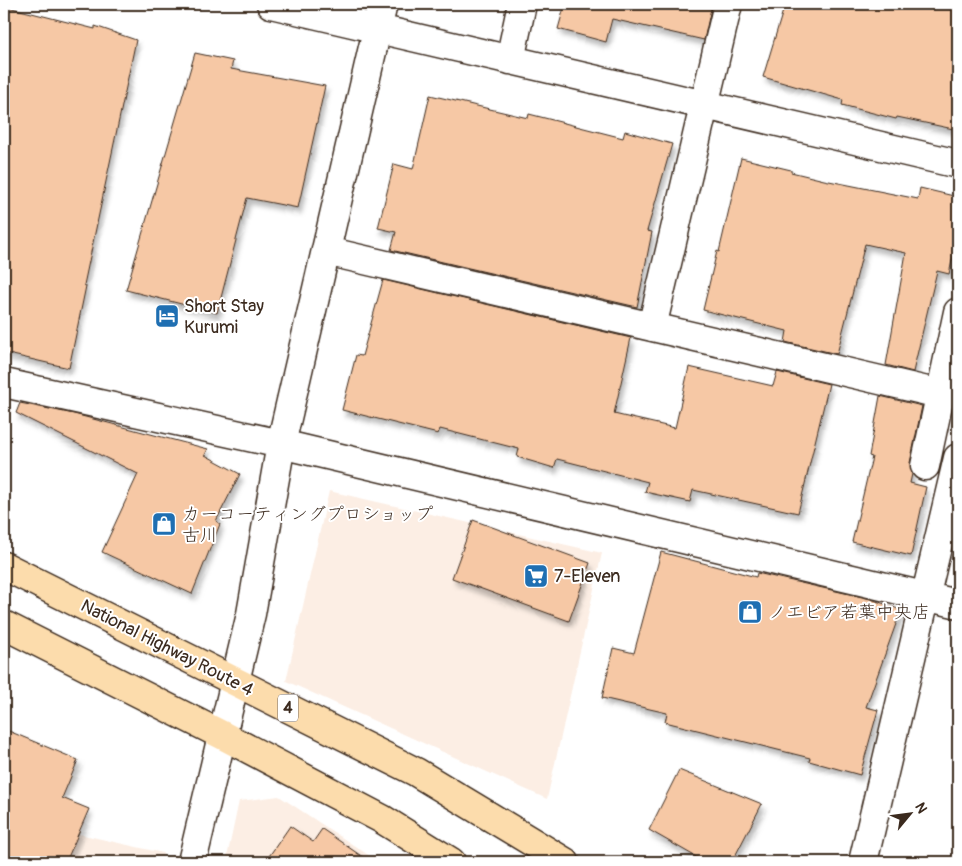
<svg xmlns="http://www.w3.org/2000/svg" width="962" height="866" viewBox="0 0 962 866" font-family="Pangolin,'Klee One',sans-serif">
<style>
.built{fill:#fceee4}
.building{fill:#f6c8a5;stroke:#3b2a1e;filter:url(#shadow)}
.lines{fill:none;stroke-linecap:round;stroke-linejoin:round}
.street-casing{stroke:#3b2a1e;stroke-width:31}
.highway-casing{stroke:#3b2a1e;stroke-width:31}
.street{stroke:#fff;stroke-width:28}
.highway{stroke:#fcdcac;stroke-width:28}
.labels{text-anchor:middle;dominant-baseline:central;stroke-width:4;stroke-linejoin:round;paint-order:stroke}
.shield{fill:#fff;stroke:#766a62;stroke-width:1}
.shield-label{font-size:16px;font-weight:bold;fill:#3b2a1e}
.poi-label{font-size:18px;fill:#3b2a1e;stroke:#fff;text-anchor:start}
.street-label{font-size:18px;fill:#3b2a1e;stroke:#fff}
</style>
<defs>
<filter id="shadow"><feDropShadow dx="3" dy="5.5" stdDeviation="2.5" flood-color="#0004"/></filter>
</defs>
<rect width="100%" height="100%" fill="#fff"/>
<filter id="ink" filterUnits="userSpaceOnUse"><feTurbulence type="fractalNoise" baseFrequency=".02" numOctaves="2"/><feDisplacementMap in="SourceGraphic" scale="10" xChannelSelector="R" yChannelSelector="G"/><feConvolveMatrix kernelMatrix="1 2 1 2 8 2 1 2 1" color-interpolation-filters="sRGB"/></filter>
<g filter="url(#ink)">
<path class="built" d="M329 491 602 553 547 799 286 681Z
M279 796 379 862H226L239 801Z
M4 817 163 853 161 862H4Z"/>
<path class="building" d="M565 4H712L704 40 612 19 606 42 558 29Z
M785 4H958V130L897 117 896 119 842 105 843 100 763 77Z
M4 6 95 29V26L136 40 84 285 86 286 69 368 4 353Z
M195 53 233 61 231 69 325 86 298 208 247 198 217 313 126 290Z
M430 95 528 118 529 114 623 138 625 131 672 144 647 231 652 232 637 307 391 250 396 232 378 228 394 164 413 169Z
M741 158 791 170V172L824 180 918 199 920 188 958 197V234L949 274 937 271 913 372 886 365 906 253 865 244 837 354 785 342 787 331 703 310 717 251 719 252Z
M383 280 631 338 614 414 675 428 689 367 773 386 777 372 829 384 798 513 693 490 690 502 645 492 648 482 557 459 554 468 517 457 519 449 440 429 438 434 342 410 356 355 362 356Z
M880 396 922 406 910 463 912 474 910 483 926 487 911 556 852 542 872 457 869 456Z
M20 403 74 414 208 449 205 455 240 474 216 521 220 524 192 594 102 552 138 474 16 413Z
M473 520 590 563 569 621 452 578Z
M661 552 756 577 757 573 871 599 901 610 866 707 878 710 860 775 809 761 810 758 665 722 667 713 602 698 613 648 634 653Z
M4 729 78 760 62 798 89 809 66 862H4Z
M679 770 762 804 732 862H705L649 830Z
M290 826 313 842 322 829 370 862H265Z"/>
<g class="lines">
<defs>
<path id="street" d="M271 4 958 164
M510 60 522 4
M326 251 940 394
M652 327 728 4
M4 383 281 444 958 604
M925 466 958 312
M192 862 251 614 281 444 383 4
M863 862 958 458"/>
<path id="highway" d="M4 566 416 772 565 862
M4 625 222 735 382 819 451 862"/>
</defs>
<use href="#street" class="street-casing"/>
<use href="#highway" class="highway-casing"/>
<use href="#street" class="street"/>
<use href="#highway" class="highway"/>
</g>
</g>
<defs>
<symbol id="hotel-square" viewBox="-11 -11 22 22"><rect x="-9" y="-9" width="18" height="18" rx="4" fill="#1f6fb2" stroke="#fff"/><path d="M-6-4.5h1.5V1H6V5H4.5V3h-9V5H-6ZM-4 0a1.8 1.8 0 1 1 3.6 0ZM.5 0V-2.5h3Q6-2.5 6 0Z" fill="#fff"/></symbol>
<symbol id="shop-square" viewBox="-11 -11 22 22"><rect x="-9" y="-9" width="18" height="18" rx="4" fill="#1f6fb2" stroke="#fff"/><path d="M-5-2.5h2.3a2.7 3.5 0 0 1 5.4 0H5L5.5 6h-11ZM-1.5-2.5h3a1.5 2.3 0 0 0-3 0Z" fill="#fff"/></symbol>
<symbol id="supermarket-square" viewBox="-11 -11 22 22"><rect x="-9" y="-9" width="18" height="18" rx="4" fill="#1f6fb2" stroke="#fff"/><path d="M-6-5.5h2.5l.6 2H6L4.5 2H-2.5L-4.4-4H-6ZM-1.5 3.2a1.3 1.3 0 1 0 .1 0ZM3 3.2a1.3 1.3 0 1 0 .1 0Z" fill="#fff"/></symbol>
</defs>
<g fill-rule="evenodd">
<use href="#hotel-square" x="153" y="302" width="28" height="28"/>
<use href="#shop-square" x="150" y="510" width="28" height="28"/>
<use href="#supermarket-square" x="522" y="562" width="28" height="28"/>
<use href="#shop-square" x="736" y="598" width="28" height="28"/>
</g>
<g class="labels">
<rect class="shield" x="278" y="694.5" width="20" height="27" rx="4"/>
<g class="shield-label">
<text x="288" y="708">4</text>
</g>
<g class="poi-label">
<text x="184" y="306">Short Stay<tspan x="184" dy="21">Kurumi</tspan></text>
<text x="182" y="514">カーコーティングプロショップ<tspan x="182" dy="21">古川</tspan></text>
<text x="554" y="576">7-Eleven</text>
<text x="768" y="612">ノエビア若葉中央店</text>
</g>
<g class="street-label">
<text transform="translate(167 648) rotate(27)">National Highway Route 4</text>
</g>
</g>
<rect width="962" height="866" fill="none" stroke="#fff" stroke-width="20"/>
<rect x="10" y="10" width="942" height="846" fill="none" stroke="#3b2a1e" stroke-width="2" filter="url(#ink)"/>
<g transform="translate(910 814) rotate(61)" stroke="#ffffff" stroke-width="4" paint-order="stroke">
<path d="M0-4L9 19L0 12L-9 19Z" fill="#3b2a1e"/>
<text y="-8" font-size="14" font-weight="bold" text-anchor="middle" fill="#3b2a1e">N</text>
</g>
</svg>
